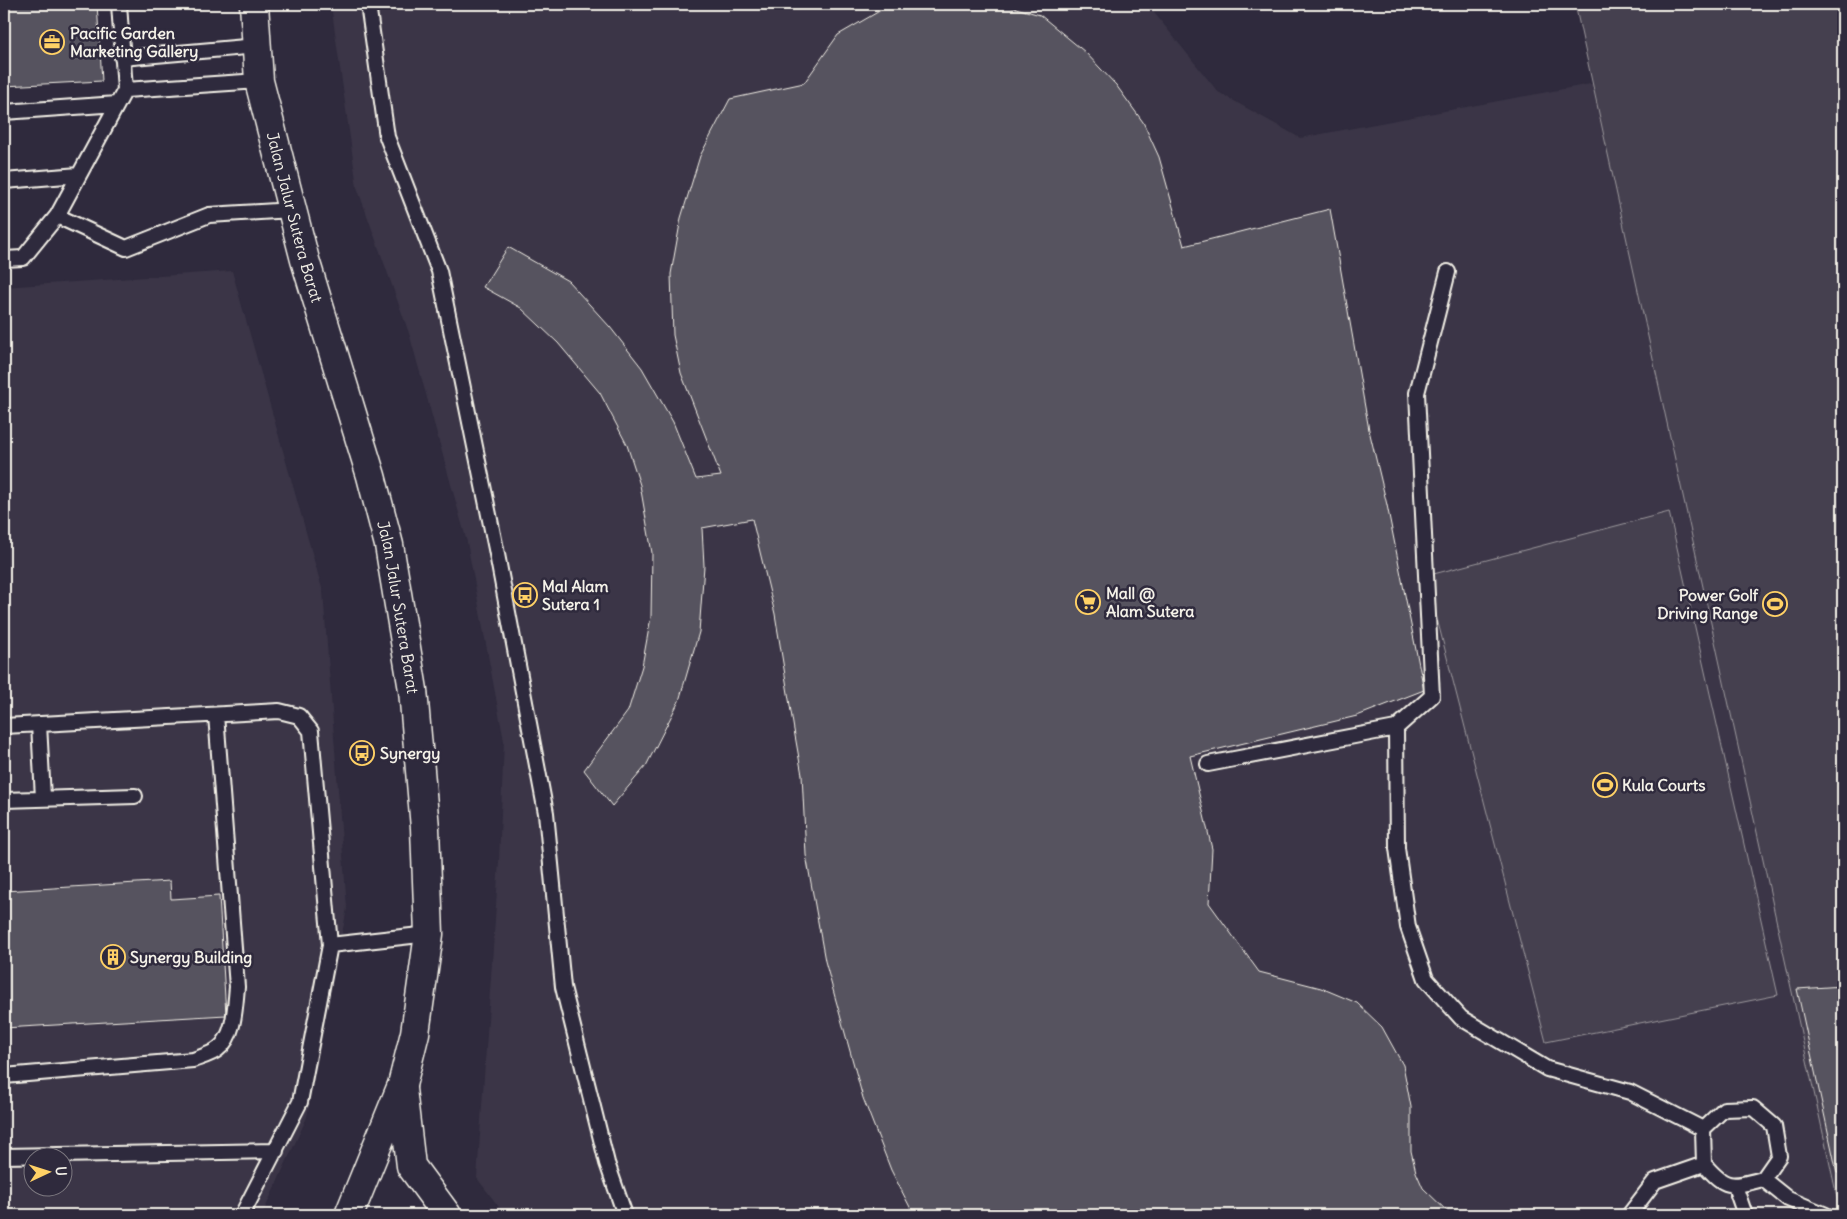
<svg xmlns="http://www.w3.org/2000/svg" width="1847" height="1219" viewBox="0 0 1847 1219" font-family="Delius,sans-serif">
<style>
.built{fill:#3b3647;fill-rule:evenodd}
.green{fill:#454050;stroke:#9c989c}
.building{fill:#56525f;stroke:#f4f1e8}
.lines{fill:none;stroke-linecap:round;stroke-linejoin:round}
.lane-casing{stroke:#f4f1e8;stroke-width:18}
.secondary-casing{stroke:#f4f1e8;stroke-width:31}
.lane{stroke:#2f2a3d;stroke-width:14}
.secondary{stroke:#2f2a3d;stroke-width:28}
.labels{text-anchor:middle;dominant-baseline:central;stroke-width:5;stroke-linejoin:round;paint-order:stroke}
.poi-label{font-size:16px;font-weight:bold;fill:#f4f1e8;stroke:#2f2a3d;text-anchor:start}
.street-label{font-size:16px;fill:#f4f1e8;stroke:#2f2a3d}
</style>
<rect width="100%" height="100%" fill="#2f2a3d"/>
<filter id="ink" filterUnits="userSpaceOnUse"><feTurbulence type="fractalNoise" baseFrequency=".02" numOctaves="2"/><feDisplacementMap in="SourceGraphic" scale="10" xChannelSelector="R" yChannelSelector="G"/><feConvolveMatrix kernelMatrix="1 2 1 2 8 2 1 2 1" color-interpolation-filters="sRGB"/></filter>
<g filter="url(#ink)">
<path class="built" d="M331 4H1147L1218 92 1300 138 1843 37V1215H505L477 1178 499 862 504 741 467 542 409 333 357 187Z
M232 271 323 592 347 908 307 1117 262 1215H4V287ZM32 1156H62V1186H32Z"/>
<path class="green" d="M1575 4H1843V1205L1839 1206Z
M1669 512 1778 995 1546 1042 1426 576Z"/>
<path class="building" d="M4 4H97L102 81 4 86Z
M900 4H1002L1040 15 1085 52 1116 85 1143 122 1159 157 1184 246 1330 209 1369 430 1387 505 1424 690 1357 716 1190 756 1212 849 1209 903 1259 972 1321 988 1357 1003 1382 1027 1403 1065 1411 1107V1151L1416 1172 1423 1188 1451 1215H914L891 1170 863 1098 825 961 806 855 802 775 794 730 775 614 752 519 702 528 704 566 699 632 679 701 646 766 612 806 584 770 628 711 642 666 651 617 652 553 640 485 627 445 600 393 558 343 521 308 483 287 508 247 568 281 610 327 642 368 673 422 696 479 721 476 681 373 673 335 671 274 681 218 700 156 730 99 804 83 838 35 883 9Z
M170 881 171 899 219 896 226 1015 4 1028V891Z
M1843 986V1172L1837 1173 1797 989Z
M764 1211 818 1212 832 1215 711 1214Z"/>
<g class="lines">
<defs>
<path id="lane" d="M368 4 387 137 439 271 496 549 546 813 563 987 607 1163 625 1215
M122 58 257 46
M125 90 259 81
M4 112 117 104
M4 181 79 175
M57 216 126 248 209 215 292 210
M4 259 23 258 57 216 125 90 119 4
M1448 272 1417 393 1432 696 1396 728 1397 848 1408 927 1426 979 1461 1018 1547 1069 1630 1092 1703 1129
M39 724 43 798
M4 726 279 711 299 716 311 731 330 945 300 1102 242 1215
M1208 764 1396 728
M4 800 135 796
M330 945 429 934
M4 1076 193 1060C201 1057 212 1054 218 1049 235 1036 235 1006 237 987L216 715
M1753 1108 1774 1126 1779 1156 1763 1179C1732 1187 1726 1190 1704 1164L1703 1129 1724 1109Z
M4 1156 276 1151
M1763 1179 1788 1199 1826 1215
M1735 1186 1745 1215
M1629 1215 1655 1181 1704 1164"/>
<g id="secondary">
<path id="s1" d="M254 4 259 81 305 260 371 476 389 545 413 690 425 828 429 934 415 1033 402 1085 349 1215"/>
<path d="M402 1089 411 1166 447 1215"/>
</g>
</defs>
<use href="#lane" class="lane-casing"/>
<use href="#secondary" class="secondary-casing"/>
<use href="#lane" class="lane"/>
<use href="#secondary" class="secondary"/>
</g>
</g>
<defs>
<symbol id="office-ring" viewBox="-11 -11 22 22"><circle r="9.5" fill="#2f2a3d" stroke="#ffd166" stroke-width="1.5"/><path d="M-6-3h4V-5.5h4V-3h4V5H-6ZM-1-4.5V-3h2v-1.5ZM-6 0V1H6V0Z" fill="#ffd166"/></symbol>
<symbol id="bus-ring" viewBox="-11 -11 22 22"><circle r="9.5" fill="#2f2a3d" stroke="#ffd166" stroke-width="1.5"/><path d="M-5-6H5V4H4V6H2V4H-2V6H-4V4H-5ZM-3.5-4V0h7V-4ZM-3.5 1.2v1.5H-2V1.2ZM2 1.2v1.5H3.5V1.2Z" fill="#ffd166"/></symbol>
<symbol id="supermarket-ring" viewBox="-11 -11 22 22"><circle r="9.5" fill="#2f2a3d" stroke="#ffd166" stroke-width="1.5"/><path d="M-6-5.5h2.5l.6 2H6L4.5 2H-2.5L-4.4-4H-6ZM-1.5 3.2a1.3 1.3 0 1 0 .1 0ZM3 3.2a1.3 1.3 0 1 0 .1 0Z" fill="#ffd166"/></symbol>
<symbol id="stadium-ring" viewBox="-11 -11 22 22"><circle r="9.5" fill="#2f2a3d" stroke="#ffd166" stroke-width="1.5"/><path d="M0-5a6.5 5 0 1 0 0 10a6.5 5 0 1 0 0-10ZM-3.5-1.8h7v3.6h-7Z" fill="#ffd166"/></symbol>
<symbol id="building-ring" viewBox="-11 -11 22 22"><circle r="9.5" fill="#2f2a3d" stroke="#ffd166" stroke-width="1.5"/><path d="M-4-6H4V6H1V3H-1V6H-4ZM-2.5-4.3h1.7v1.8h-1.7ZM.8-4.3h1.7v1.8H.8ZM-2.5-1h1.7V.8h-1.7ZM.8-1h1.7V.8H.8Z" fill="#ffd166"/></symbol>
</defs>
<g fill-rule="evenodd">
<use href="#office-ring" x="38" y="28" width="28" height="28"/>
<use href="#bus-ring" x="511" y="581" width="28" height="28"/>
<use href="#supermarket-ring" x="1074" y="588" width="28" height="28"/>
<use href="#stadium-ring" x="1761" y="590" width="28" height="28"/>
<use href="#bus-ring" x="348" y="739" width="28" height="28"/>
<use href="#stadium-ring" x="1591" y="771" width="28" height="28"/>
<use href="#building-ring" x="99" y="943" width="28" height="28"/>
</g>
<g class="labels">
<g class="poi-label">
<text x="70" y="33">Pacific Garden<tspan x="70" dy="18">Marketing Gallery</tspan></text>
<text x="542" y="586">Mal Alam<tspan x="542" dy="18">Sutera 1</tspan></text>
<text x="1106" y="593">Mall @<tspan x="1106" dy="18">Alam Sutera</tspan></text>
<text x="1758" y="595" text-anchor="end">Power Golf<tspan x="1758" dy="18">Driving Range</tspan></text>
<text x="380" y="753">Synergy</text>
<text x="1622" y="785">Kula Courts</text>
<text x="130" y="957">Synergy Building</text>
</g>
<g class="street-label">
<text stroke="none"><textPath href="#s1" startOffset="218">Jalan Jalur Sutera Barat</textPath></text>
<text stroke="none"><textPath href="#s1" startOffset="622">Jalan Jalur Sutera Barat</textPath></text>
</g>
</g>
<rect width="1847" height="1219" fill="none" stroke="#2f2a3d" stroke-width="20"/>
<rect x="10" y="10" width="1827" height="1199" fill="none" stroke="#f4f1e8" stroke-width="2" filter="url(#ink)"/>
<g transform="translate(48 1172) rotate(86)"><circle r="24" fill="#2f2a3d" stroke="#7e7a81"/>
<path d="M0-4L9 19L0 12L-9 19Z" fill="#ffd166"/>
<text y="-8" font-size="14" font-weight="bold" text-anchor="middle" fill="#f4f1e8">U</text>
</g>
</svg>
